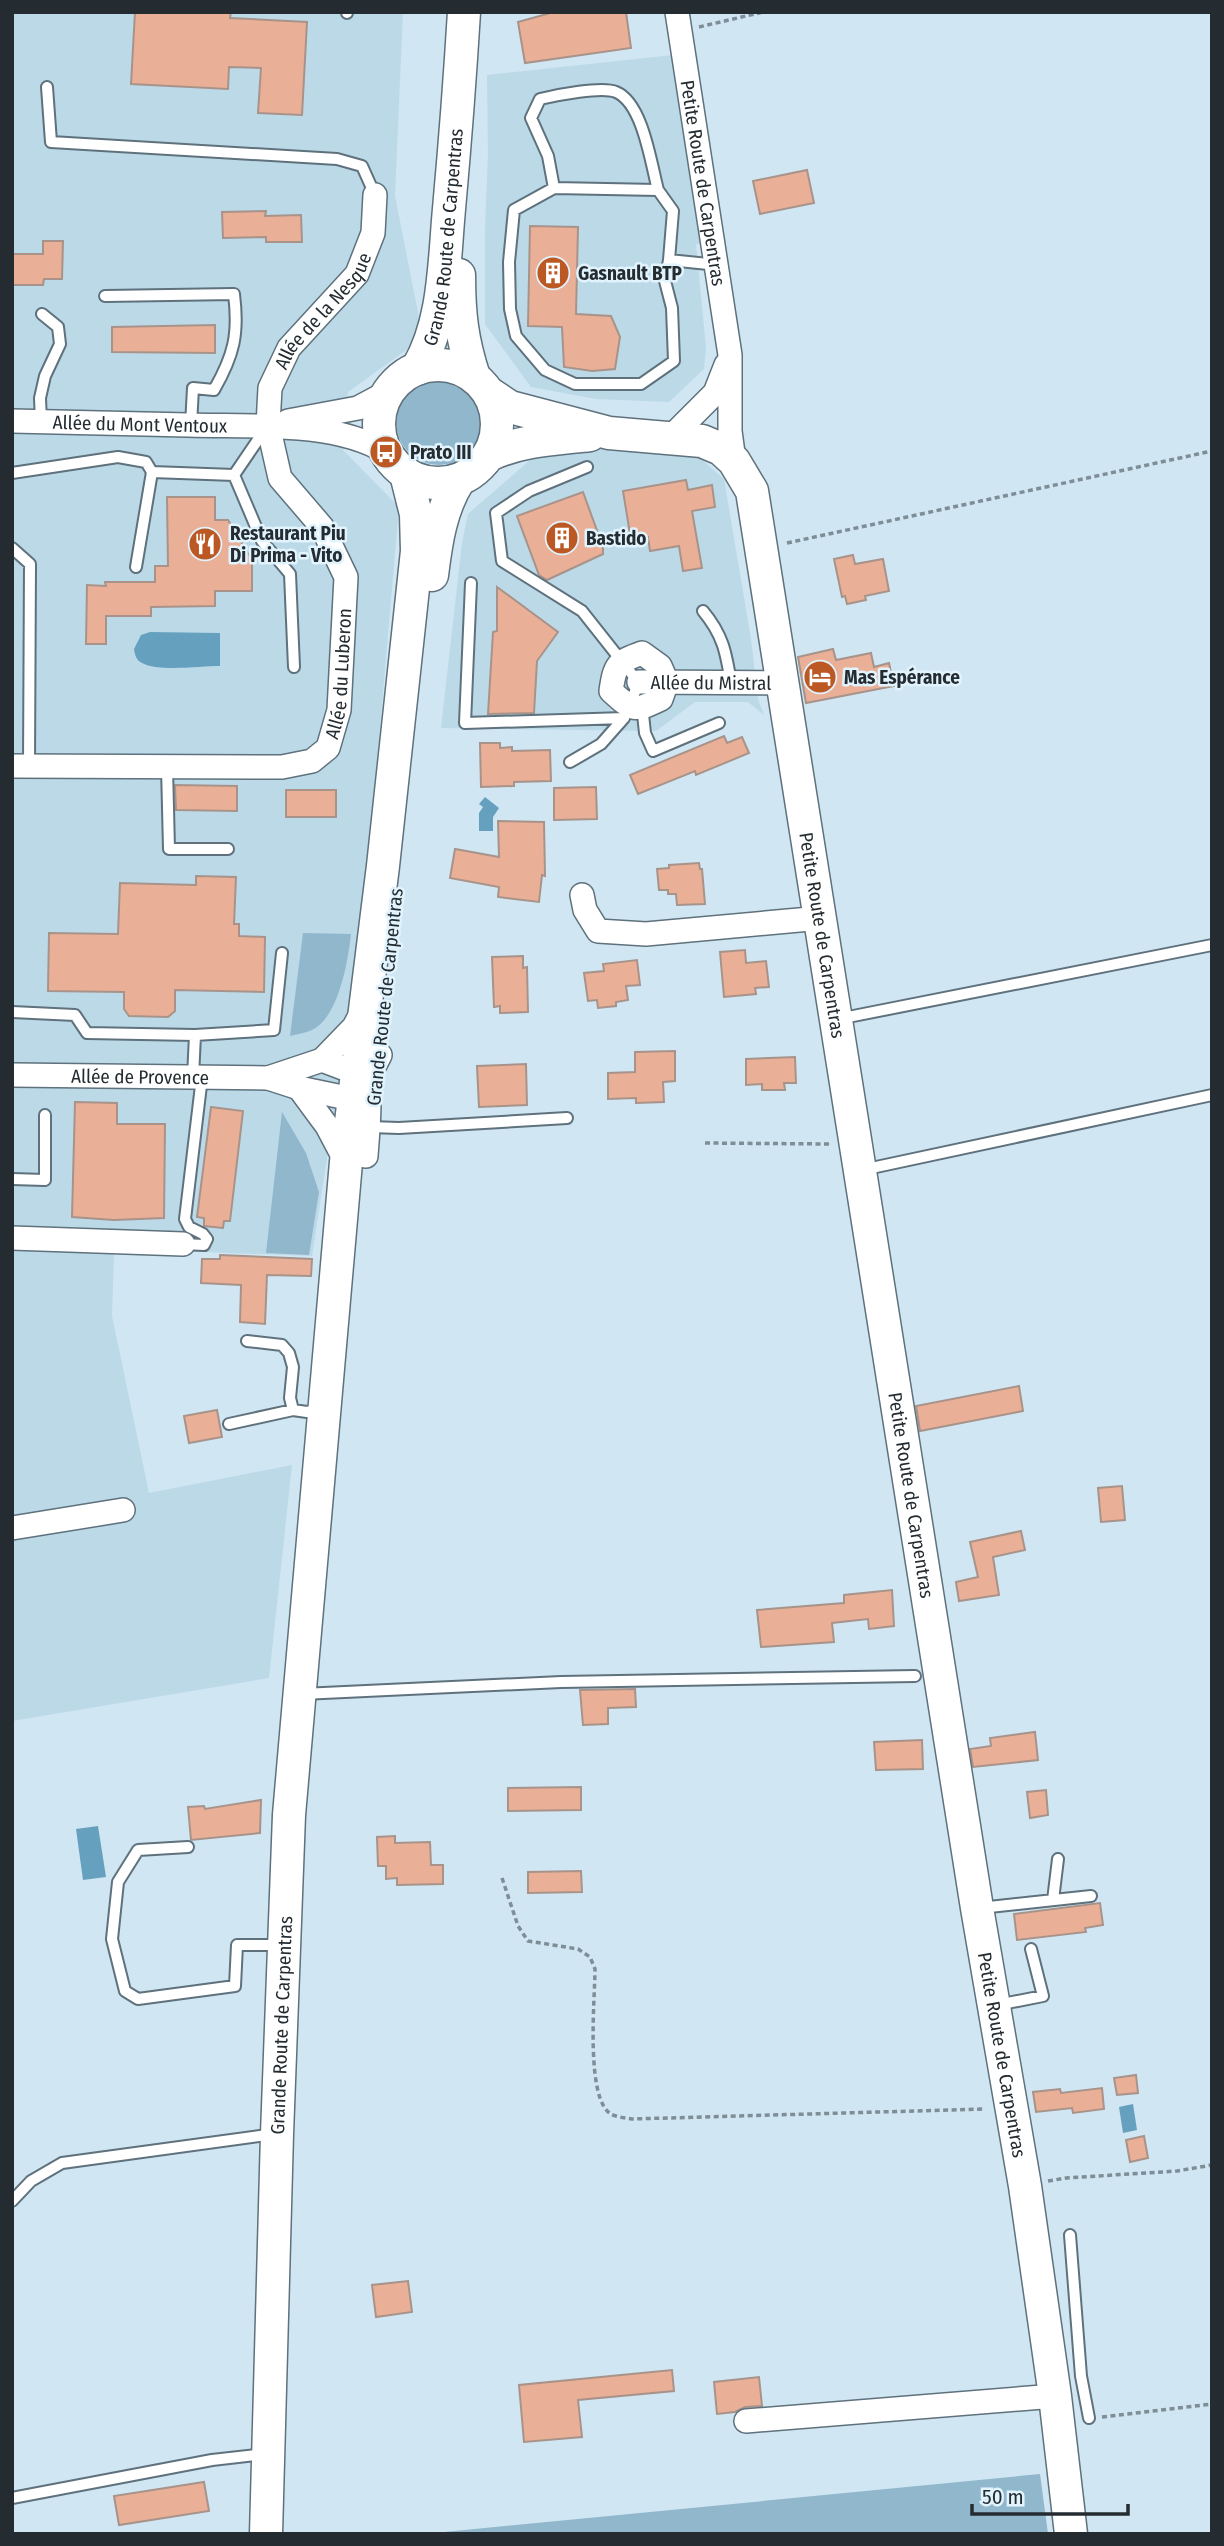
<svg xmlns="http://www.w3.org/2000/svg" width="1224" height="2546" viewBox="0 0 1224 2546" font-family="'Fira Sans Condensed',sans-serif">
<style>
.built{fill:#bcd9e8}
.green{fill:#90b7cc}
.water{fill:#65a1bf}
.building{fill:#eab097;stroke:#a8938a;stroke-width:2}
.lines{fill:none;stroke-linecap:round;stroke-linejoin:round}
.lane-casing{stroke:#5e717c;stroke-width:14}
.street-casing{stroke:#5e717c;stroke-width:26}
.secondary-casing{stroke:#5e717c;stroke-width:35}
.path{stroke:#7e8d96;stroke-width:3.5;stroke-dasharray:5 3.5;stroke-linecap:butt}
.lane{stroke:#fff;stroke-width:10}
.street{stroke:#fff;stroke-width:23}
.secondary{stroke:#fff;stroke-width:32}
.labels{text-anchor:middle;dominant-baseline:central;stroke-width:5;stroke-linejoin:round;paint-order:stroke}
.street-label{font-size:19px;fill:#242c31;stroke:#e1f3fd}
.poi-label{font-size:19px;font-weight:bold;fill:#242c31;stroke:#e1f3fd;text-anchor:start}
</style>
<rect width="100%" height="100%" fill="#d0e6f2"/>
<path class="built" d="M12 12H403L395 196 423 338 348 392 343 450 399 507 363 925 312 1256 12 1245Z
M673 55 703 243 696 244 706 348 704 369 669 402 596 399 531 387 485 324V229L488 155 487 75Z
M545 447 693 452 724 479 751 639 758 699 764 715 748 702H695L656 731 441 728 462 543 468 514Z
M12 1247 114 1252 112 1316 149 1493 292 1465 269 1678 12 1721Z"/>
<path class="green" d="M396 422a43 43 0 1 1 86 0a43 43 0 1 1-86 0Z
M303 933 351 934C348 961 339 1017 312 1030 305 1033 297 1034 290 1036Z
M282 1112 306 1153 319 1192 309 1255 266 1253Z
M1040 2474 1048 2534H424Z"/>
<path class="water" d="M150 632 220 633V666C201 666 158 672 142 663 136 660 135 655 134 649L141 635Z
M485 797 499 808 493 817V831H479V813L483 807 479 804Z
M98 1826 106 1877 83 1880 76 1829Z
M1133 2104 1137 2130 1123 2133 1119 2107Z"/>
<path class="building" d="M135 12H231L230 18 307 22 302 115 258 113 261 68 229 67 228 89 131 84Z
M554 12H626L631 48 525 63 518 22Z
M807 170 814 203 760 214 753 181Z
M266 211 265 216 301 215 302 242H266V237L223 238 222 212Z
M530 226 578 227 576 314 611 316 620 337 615 369 592 371 564 367 562 327 528 326Z
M43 241H63L62 279H44L43 285H12V254H43Z
M215 325V353L112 352V327Z
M686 480 688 490 712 485 715 507 692 511 702 568 683 571 679 546 650 551 648 537 631 540 623 491Z
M583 492 603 547V554L547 580 539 575 517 516Z
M167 497H215V520H228L252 560V591H215V606L151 607V616H106V644H86L87 585 106 586 105 582H155V566H168Z
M853 555 855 564 883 559 889 591 865 596 866 600 847 604 845 596 842 597 834 559Z
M497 587 558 632 537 661 534 713 488 714 493 632 497 631Z
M833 649 836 660 871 653 874 667 889 663 894 686 806 703 798 657Z
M724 736 727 743 742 737 749 753 696 775 695 771 638 794 630 775Z
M480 743H500V748L512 747V751L550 750 551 781 514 782V786L481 787Z
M175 785 237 786V811L176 810Z
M596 787 597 819 554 820V788Z
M286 790H336V817H286Z
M498 821 544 822 545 876 542 875 539 902 498 897 499 887 450 878 455 849 499 857Z
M699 863 700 869H702L705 904 677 905 676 894H668V890H659L657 869 669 868V865Z
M196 876 236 877 234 924H239V936L265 937 264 992 175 990V1011L168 1017 129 1016 124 1009V992L48 991 49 933 118 934 120 883 196 885Z
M745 950 746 963 766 961 769 987 755 988 756 994 724 997 720 952Z
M523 956V968L527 967 528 1012 500 1013V1006L494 1007 492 957Z
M637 960 640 985 626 986 628 1000 616 1002V1006L598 1008 597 1000 588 1001 584 973 604 971 603 964Z
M675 1051V1081L663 1082 664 1102 636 1103V1098L608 1099V1073L635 1072V1052Z
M795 1057 796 1083H784L785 1090H762V1084L746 1085V1059Z
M526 1064 527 1105 479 1107 477 1066Z
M75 1102 117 1103V1124H165L164 1218 114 1220 72 1217Z
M211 1107 243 1111 230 1221H224L223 1228 204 1226V1218L197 1217Z
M220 1255 312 1259 311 1276 267 1275 265 1324 240 1322 241 1285 201 1283 202 1259H220Z
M1019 1386 1023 1411 920 1431 916 1406Z
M217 1410 222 1437 189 1443 184 1416Z
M1122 1486 1125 1520 1101 1522 1098 1488Z
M1021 1531 1025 1550 993 1557 999 1595 959 1601 956 1582 978 1577 970 1542Z
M892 1590 894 1626 869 1629 868 1619 832 1623 834 1642 761 1647 757 1610 844 1603V1595Z
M635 1689 636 1707 608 1708V1724L583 1725 580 1690Z
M1035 1732 1038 1760 973 1767 970 1749 991 1746 990 1738Z
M922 1740 923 1769 876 1770 874 1742Z
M581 1787V1810L508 1811V1788Z
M1046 1790 1048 1815 1030 1818 1027 1792Z
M261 1800 260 1833 191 1840 188 1807 204 1806 205 1809Z
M395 1836V1843L430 1842 431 1865H443V1884L397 1885V1878L386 1879V1866H378L377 1837Z
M581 1871 582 1892 528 1893V1872Z
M1100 1903 1103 1925 1085 1928 1086 1932 1017 1940 1014 1914Z
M1136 2075 1138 2093 1117 2095 1114 2078Z
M1102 2088 1104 2109 1073 2113 1072 2108 1036 2112 1033 2092 1060 2089 1061 2093Z
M1144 2136 1148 2158 1130 2162 1126 2140Z
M408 2281 412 2312 376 2317 372 2285Z
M672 2370 674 2391 578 2400 582 2437 524 2442 519 2385Z
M759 2377 762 2406 745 2407 735 2412 717 2414 714 2382Z
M204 2482 209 2511 119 2525 114 2496Z"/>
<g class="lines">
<defs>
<path id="lane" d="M347 12V13
M47 87 51 142 337 159 362 166 375 195
M554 188 548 156 531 118 540 99C557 95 602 86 616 92 643 103 651 164 658 190
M669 260 665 281 672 308 674 361 641 384H575L545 370 516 336 510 309 509 262 514 210 554 188 658 190 673 211 669 260 718 265
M105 296 234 294C239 334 234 355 214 390L193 388 191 425
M41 422 40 398 45 376 60 344 58 327 42 314
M266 428 234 475 262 541 290 574 294 667
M587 467 529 491 496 513 502 561 582 611 639 683
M12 473 118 457 146 462 152 472
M12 548 30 564 29 766
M136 567 152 472 234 475
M471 583 465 723 624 718 639 682
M703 611C723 635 726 652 731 683
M642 705 645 733 653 751 719 723
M570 762 601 744 624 718
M167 767 169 849H228
M12 1012 75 1015 87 1033 195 1035 193 1077
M838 1019 1212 945
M195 1035 274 1030 282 953
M370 1127 399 1128 567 1118
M862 1170 1212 1095
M12 1179 45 1180V1115
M183 1244 204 1245 207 1239 203 1234 189 1227 185 1219 202 1077
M247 1341 282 1345 289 1353 293 1367 290 1398 293 1410 307 1412 322 1409
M229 1424 293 1410
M302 1694 561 1682 915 1676
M188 1847 138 1850 118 1882 112 1939 125 1991 138 1999 235 1986 237 1945H280
M1053 1900 1058 1859
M980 1908 1091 1896
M997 2005 1043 1996 1031 1949
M12 2201 31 2181 62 2163 274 2134
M1070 2235 1081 2376 1089 2418
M12 2498 212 2460 264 2454"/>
<g id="street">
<path id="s1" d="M677 12 730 355V431L734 461"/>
<path id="s2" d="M12 421C71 422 129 424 188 425 248 427 334 420 386 452"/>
<path d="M288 421 358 408 388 392"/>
<path d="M670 438 715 393 726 365"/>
<path d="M642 653 660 666 667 682 661 699C634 712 633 711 611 691 615 664 617 662 642 653Z"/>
<path id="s3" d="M639 682 784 683"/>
<path id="s4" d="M12 766 282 767 312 761 328 748 339 710 346 577 322 527 280 478 268 425 270 388 289 348 357 274 373 233 375 195"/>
<path d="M582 895 585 910 598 931 646 934 821 918"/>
<path d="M322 1060 354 1027 363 1010"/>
<path id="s5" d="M12 1075 268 1078 299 1088 347 1098H355L362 1090 380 1055"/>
<path d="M268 1078 322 1060 364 1076C373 1090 367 1138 366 1156"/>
<path d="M299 1088 327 1126 346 1162"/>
<path d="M12 1238 183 1244"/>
<path d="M12 1528 123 1510"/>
<path d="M746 2421 1055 2396"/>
</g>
<g id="secondary">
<path d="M459 275C459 314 462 340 474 377"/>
<circle cx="438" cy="424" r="59"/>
<path id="s6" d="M417 369C445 322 444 263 449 209 455 143 460 78 464 12"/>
<path id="s7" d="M489 393 510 407 609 433 702 441 721 449 734 461 752 491 977 1908 1025 2186 1055 2396 1071 2534"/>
<path d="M489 455C521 440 555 439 590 435"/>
<path d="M432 575C436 542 441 508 459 480"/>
<path id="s8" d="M266 2534 277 2134 289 1815 346 1162 383 866 417 551 416 514 406 474"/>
</g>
</defs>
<use href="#lane" class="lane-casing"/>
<use href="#street" class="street-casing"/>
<use href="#secondary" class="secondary-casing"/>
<path class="path" d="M699 27 763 12
M787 543 1212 451
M705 1143 829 1144
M502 1878 518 1926 528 1941 578 1949 590 1957 595 1969C595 1998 585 2099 611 2114 616 2117 626 2118 632 2119L985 2109
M1048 2181 1066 2178 1177 2171 1212 2165
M1102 2417 1212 2404"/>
<use href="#lane" class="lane"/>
<use href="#street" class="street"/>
<use href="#secondary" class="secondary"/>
</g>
<defs>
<symbol id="building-disc" viewBox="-11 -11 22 22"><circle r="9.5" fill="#bc5823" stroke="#e1f3fd"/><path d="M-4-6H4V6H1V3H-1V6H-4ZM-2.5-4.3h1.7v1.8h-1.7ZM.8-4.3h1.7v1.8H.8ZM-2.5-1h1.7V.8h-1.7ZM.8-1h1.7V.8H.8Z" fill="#fff"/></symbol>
<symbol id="bus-disc" viewBox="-11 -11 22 22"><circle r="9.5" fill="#bc5823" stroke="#e1f3fd"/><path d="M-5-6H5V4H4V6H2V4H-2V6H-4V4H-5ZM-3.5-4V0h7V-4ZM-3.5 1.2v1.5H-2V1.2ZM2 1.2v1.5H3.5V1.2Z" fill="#fff"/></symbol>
<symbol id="restaurant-disc" viewBox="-11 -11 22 22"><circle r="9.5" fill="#bc5823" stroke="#e1f3fd"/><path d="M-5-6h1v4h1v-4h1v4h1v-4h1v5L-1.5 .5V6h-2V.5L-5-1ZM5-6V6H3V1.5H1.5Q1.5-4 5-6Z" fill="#fff"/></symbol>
<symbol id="hotel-disc" viewBox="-11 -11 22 22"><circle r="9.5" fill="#bc5823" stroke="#e1f3fd"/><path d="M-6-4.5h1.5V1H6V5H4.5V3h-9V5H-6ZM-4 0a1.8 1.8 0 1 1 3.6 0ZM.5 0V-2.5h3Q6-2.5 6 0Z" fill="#fff"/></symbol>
</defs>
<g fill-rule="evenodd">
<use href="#building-disc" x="534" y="254" width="38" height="38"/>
<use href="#bus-disc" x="367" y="433" width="38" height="38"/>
<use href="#building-disc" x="543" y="519" width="38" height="38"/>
<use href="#restaurant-disc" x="186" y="525" width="38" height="38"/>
<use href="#hotel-disc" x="801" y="658" width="38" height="38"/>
</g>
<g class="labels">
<g class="street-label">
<text stroke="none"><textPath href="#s1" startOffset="173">Petite Route de Carpentras</textPath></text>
<text stroke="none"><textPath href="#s6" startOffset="136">Grande Route de Carpentras</textPath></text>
<text stroke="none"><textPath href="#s4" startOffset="800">Allée de la Nesque</textPath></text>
<text stroke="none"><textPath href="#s2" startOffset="128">Allée du Mont Ventoux</textPath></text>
<text stroke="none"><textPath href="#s4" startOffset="397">Allée du Luberon</textPath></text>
<text stroke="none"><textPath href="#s3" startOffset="72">Allée du Mistral</textPath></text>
<text stroke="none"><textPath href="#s7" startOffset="744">Petite Route de Carpentras</textPath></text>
<text transform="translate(385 997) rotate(-84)">Grande Route de Carpentras</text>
<text stroke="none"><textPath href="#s5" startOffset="128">Allée de Provence</textPath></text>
<text stroke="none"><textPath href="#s7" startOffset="1311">Petite Route de Carpentras</textPath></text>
<text stroke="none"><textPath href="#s8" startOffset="509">Grande Route de Carpentras</textPath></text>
<text stroke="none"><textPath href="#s7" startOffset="1878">Petite Route de Carpentras</textPath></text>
</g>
<g class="poi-label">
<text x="578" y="273">Gasnault BTP</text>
<text x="410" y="452">Prato III</text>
<text x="230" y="533">Restaurant Piu<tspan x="230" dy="22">Di Prima - Vito</tspan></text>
<text x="586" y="538">Bastido</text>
<text x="844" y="677">Mas Espérance</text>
</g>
</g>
<rect width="1224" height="2546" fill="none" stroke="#242c31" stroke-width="28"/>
<path d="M972 2504v10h156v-10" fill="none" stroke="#242c31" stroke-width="3.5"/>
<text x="982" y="2504" font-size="21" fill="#242c31" stroke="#e1f3fd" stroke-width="5" paint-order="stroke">50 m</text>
</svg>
